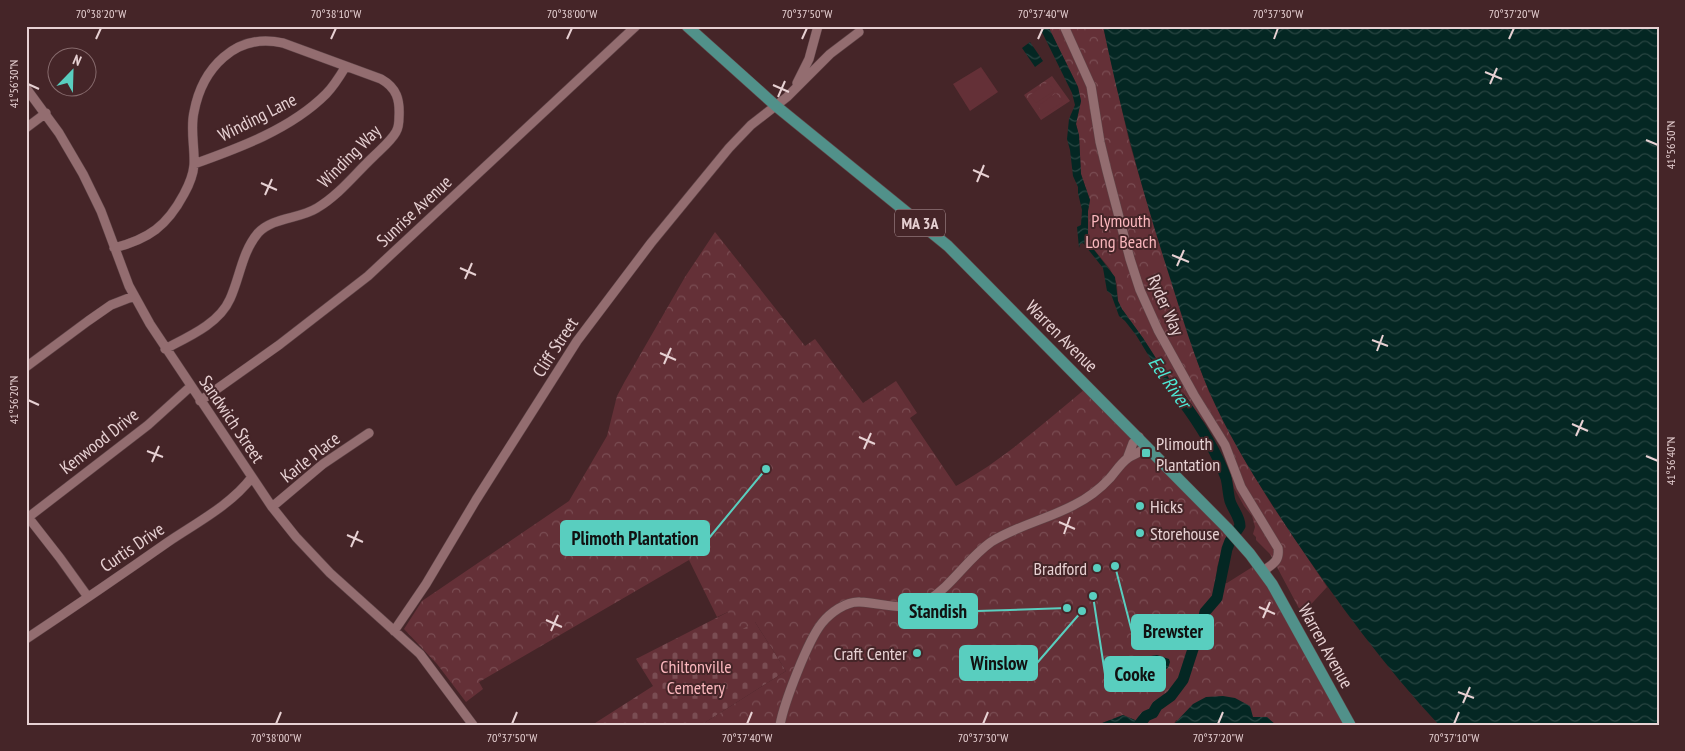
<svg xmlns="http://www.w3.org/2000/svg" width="1685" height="751" viewBox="0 0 1685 751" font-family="'PT Sans Narrow',sans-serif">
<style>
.cemetery{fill:url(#cemetery-stones)}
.park{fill:url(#park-crowns)}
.pitch{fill:#643037}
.water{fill:url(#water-waves)}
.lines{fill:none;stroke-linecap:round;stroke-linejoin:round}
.river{stroke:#042723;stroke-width:11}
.minor-casing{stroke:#5f4447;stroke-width:10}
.major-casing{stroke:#5f4447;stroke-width:12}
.minor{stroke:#936d70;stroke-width:9}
.major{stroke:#51918a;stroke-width:11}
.ticks{fill:none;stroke:#e7d1d3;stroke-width:2}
.poi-dot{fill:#59cebf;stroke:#452528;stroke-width:2}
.labels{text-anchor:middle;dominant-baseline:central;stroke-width:4;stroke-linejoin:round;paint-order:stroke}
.shield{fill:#452528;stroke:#b69da0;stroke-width:1}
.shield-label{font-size:16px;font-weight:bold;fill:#e7d1d3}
.street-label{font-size:18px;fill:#e7d1d3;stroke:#452528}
.park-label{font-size:18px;fill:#fab7bd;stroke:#452528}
.poi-label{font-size:18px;fill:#e7d1d3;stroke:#452528;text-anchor:start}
.water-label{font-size:19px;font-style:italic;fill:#4de7d4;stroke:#452528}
.leader{fill:none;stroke:#59cebf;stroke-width:2}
.callout-dot{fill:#59cebf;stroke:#452528;stroke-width:2}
.callout{fill:#59cebf;stroke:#59cebf;stroke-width:2}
.callout-label{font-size:19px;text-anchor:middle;font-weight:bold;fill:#111}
.neatline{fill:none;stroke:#e7d1d3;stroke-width:2}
.ticks-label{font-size:12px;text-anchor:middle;fill:#e7d1d3}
</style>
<defs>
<pattern id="cemetery-stones" width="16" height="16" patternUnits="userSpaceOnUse" patternTransform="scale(1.25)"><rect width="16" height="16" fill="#643037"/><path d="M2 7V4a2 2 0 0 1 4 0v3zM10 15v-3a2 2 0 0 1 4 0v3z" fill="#7a4d53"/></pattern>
<pattern id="park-crowns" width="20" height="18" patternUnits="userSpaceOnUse" patternTransform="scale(1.25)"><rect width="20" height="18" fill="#643037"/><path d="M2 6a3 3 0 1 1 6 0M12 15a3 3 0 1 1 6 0" fill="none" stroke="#7a4d53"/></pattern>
<pattern id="water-waves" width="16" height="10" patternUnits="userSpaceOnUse" patternTransform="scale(1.25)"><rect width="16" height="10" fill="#042723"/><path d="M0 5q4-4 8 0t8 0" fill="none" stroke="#294542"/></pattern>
</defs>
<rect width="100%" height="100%" fill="#452528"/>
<path class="cemetery" d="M728 612 755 622 786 671 701 725H592L653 686 636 659Z"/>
<path class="park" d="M1048 26H1103L1129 141 1142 186 1195 355 1209 392 1241 454 1270 502 1327 587 1302 614 1270 554 1256 540V537L1253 534 1255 527 1252 516 1244 506 1234 488 1229 465 1216 436 1209 426 1190 408 1179 394 1143 338 1122 309 1118 301 1117 284 1110 269 1088 242V211L1090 200 1081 174 1079 135 1076 124 1081 101 1078 87Z
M1052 76 1070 101 1041 120 1024 95Z
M715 232 805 346 815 339 863 403 896 381 917 413 910 418 956 486C1003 460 1044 423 1085 389L1227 535 1217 567 1216 585 1227 583 1254 566 1262 576 1346 725H1276L1267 717 1176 720 1173 725H1138L1135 720 1123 715 1097 725H701L786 671 755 622 739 631 728 612 717 617 689 560 479 682 483 689 466 702 437 664 404 629 422 601 569 501 607 436 617 396 625 381 685 277Z"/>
<path class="pitch" d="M981 67 998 92 970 111 953 84Z
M1048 82 1054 91 1036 103 1030 95Z
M1056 93 1063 102 1044 114 1038 106Z"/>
<path class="water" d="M1039 26H1048L1078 87 1081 101 1076 124 1079 135 1081 174 1090 200 1088 211V242L1115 277 1118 301 1122 309 1143 338 1188 408 1161 376 1136 335 1125 321 1119 316 1111 294 1107 291 1103 268 1083 243 1080 244 1079 248 1077 227 1081 225 1082 210 1078 193V187L1073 176 1070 150 1067 139 1069 119 1075 105 1072 93Z
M1103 26H1659V725H1439C1385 667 1338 603 1294 538 1263 491 1231 442 1209 391 1193 354 1182 316 1170 278 1143 194 1121 113 1103 26Z
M1030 42 1043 61 1035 67 1022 48Z
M1157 655 1169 659 1170 662 1168 668 1156 674 1148 680C1131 677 1125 690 1111 687V684L1126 674 1141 669 1151 656Z
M1223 696 1235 698 1250 706 1253 717H1267L1276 725H1173L1193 704 1206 697Z
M1123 715 1135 720 1138 725H1097Z"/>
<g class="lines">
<path class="river" d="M1139 725 1146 716 1153 713 1157 706 1171 696 1183 680 1194 646 1200 633 1205 612 1217 598 1227 549 1230 541 1240 526C1240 517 1233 510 1230 501 1228 494 1228 486 1226 478 1215 448 1199 423 1180 398"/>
<defs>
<path id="minor" d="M1064 26 1091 86 1100 142 1107 171 1130 259 1140 290 1158 330 1194 395 1225 445 1241 487 1278 548C1280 561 1273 564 1263 571
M797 83 809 59 818 26
M26 88 59 133 83 174 101 211 129 286 150 324 272 507 296 537 330 573 420 654 473 725
M26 128 46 113
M194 164C239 148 291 129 326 94 334 86 340 76 346 66
M114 248C149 239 167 226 184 194 189 185 193 176 194 165 195 148 190 129 194 112 202 69 235 32 283 43L381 79C397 88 400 100 399 117 399 122 399 127 396 132 391 141 381 149 373 157 355 174 339 195 317 208 300 219 273 217 258 233 242 252 240 277 230 299 219 324 188 337 165 349
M26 367 88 321 111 305 134 296
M200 401 279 345 368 276 636 26
M1127 459 1133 443 1139 437
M272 507 323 464 369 433
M28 517 60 558 88 597
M26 519 148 425 190 387
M394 631 426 584 476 500 577 341 651 243 729 148 751 125 787 97 830 54 859 32
M26 639C74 607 121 575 168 542 196 523 231 505 252 477
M780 725C784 703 808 640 822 623 830 613 846 601 860 602 883 603 905 613 927 601 952 586 967 559 991 542 1016 526 1048 519 1074 505 1088 498 1100 489 1110 478 1116 471 1121 463 1128 458 1135 454 1141 452 1147 446"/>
<path id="major" d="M687 26 776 106 948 246 1227 528 1250 554 1272 584 1350 725"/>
</defs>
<use href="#minor" class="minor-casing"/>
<use href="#major" class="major-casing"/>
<use href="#minor" class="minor"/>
<use href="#major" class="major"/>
</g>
<path class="ticks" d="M96 39 101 28M331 39 336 28M567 39 572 28M802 39 807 28M1038 39 1043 28M1274 39 1278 28M1509 39 1514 28M1485 72 1502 79M28 84 39 89M1490 84 1497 68M773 85 789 92M778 97 785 81M1646 140 1658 145M973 170 989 177M977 182 984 165M261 183 277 190M265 195 272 179M1172 255 1189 262M1177 266 1184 250M460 268 476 275M465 279 472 263M1372 340 1388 346M1377 351 1383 335M660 353 676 360M664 364 671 348M28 400 39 405M1572 424 1588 431M1576 436 1583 420M859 437 875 444M864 449 871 433M147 451 163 457M1646 456 1658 461M152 462 159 446M1059 522 1075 529M1064 534 1070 517M347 535 363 542M351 547 358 531M1259 607 1275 614M1263 618 1270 602M546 620 562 627M551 631 558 615M1458 692 1474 698M1463 703 1470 687M276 724 281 712M512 724 517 712M747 724 752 712M983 724 988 712M1218 724 1223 712M1454 724 1459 712"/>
<g class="poi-dot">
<rect x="1141" y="448" width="10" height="10" rx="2.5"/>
<circle cx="1140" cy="506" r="5"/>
<circle cx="1140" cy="533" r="5"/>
<circle cx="1097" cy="568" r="5"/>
<circle cx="917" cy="653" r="5"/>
</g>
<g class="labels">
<rect class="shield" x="895" y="209.5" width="50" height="27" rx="4"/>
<g class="shield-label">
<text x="920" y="223">MA 3A</text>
</g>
<g class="street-label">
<text transform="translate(257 117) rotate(-27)">Winding Lane</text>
<text transform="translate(349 156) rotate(-45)">Winding Way</text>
<text transform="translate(414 211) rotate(-43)">Sunrise Avenue</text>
<text transform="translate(1166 305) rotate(66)">Ryder Way</text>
<text transform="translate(1062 336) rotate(45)">Warren Avenue</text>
<text transform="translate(555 347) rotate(-57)">Cliff Street</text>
<text transform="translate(232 419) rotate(56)">Sandwich Street</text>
<text transform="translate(99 441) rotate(-38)">Kenwood Drive</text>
<text transform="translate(310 457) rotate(-38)">Karle Place</text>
<text transform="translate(132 547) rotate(-34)">Curtis Drive</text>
<text transform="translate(1326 646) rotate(61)">Warren Avenue</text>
</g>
<g class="park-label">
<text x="1121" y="220">Plymouth<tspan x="1121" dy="21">Long Beach</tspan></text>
<text x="696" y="666">Chiltonville<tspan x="696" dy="21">Cemetery</tspan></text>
</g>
<g class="poi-label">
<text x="1156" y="443">Plimouth<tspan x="1156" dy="21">Plantation</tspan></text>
<text x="1150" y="506">Hicks</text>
<text x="1150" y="533">Storehouse</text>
<text x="1087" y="568" text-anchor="end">Bradford</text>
<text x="907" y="653" text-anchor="end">Craft Center</text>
</g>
<g class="water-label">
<text transform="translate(1170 382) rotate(55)">Eel River</text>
</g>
</g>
<path class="leader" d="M766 469L709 538M1067 608L977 611M1115 566L1132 632M1082 611L1037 663M1093 596L1105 674"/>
<g class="callout-dot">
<circle cx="766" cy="469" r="5"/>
<circle cx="1067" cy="608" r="5"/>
<circle cx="1115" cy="566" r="5"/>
<circle cx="1082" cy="611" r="5"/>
<circle cx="1093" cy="596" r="5"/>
</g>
<g class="callout">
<rect x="561" y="521" width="148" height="34" rx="5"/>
<rect x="899" y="594" width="78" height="34" rx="5"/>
<rect x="1132" y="615" width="81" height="34" rx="5"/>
<rect x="960" y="646" width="77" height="34" rx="5"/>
<rect x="1105" y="657" width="60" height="34" rx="5"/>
</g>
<g class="callout-label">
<text x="635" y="545">Plimoth Plantation</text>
<text x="938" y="618">Standish</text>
<text x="1173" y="638">Brewster</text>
<text x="999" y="670">Winslow</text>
<text x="1135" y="681">Cooke</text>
</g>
<rect width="1685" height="751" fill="none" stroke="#452528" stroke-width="55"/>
<g transform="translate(72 72) rotate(23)"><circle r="24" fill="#452528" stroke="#866a6c"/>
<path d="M0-4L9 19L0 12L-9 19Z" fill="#59cebf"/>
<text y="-8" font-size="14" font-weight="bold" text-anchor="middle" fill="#e7d1d3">N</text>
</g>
<rect x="28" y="28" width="1630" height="696" class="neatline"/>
<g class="ticks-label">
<text x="101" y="18">70°38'20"W</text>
<text x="336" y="18">70°38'10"W</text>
<text x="572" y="18">70°38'00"W</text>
<text x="807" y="18">70°37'50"W</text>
<text x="1043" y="18">70°37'40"W</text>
<text x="1278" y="18">70°37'30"W</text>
<text x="1514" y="18">70°37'20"W</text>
<text transform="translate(14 84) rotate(-90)" y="4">41°56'30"N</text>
<text transform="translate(1671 145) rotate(-90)" y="4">41°56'50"N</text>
<text transform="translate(14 400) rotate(-90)" y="4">41°56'20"N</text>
<text transform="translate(1671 461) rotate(-90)" y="4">41°56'40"N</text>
<text x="276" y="742">70°38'00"W</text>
<text x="512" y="742">70°37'50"W</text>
<text x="747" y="742">70°37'40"W</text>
<text x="983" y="742">70°37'30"W</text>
<text x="1218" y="742">70°37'20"W</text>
<text x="1454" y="742">70°37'10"W</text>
</g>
</svg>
